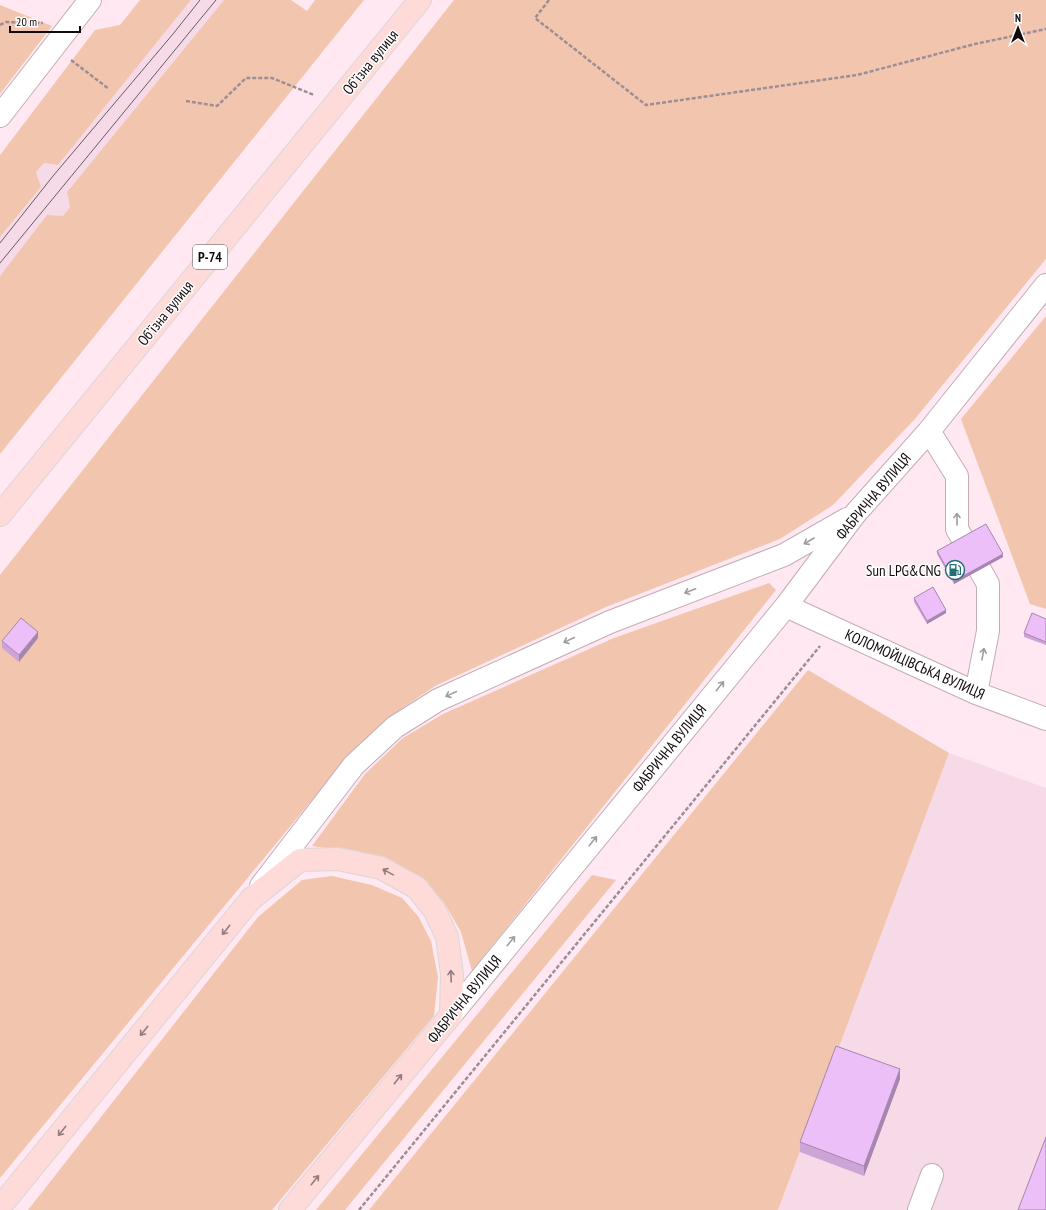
<svg xmlns="http://www.w3.org/2000/svg" width="1046" height="1210" viewBox="0 0 1046 1210" font-family="'PT Sans Narrow',sans-serif">
<style>
.built{fill:#f7dae7}
.green{fill:#f2c6ae}
.lines{fill:none;stroke-linecap:round;stroke-linejoin:round}
.minor-casing{stroke:#c2adb6;stroke-width:24}
.major-casing{stroke:#d9d8d8;stroke-width:24}
.path{stroke:#9d8d94;stroke-width:2.5;stroke-dasharray:4 2;stroke-linecap:butt}
.minor{stroke:#fff;stroke-width:22}
.major{stroke:#fedad9;stroke-width:22}
.tram{stroke:#695c62;stroke-width:1}
.wall{fill:#cca4d5}
.shaded-wall{fill:#a686ae}
.building{fill:#edbff8;stroke:#a686ae}
.oneway{stroke:#a09d9e}
.oneway2{stroke:#937c7d}
.labels{text-anchor:middle;dominant-baseline:central;stroke-width:3;stroke-linejoin:round;paint-order:stroke}
.shield{fill:#fff;stroke:#585456;stroke-width:1}
.shield-label{font-size:14px;font-weight:bold;fill:#110a0d}
.street-label{font-size:15px;fill:#110a0d;stroke:#fff}
.poi-label{font-size:15px;fill:#110a0d;stroke:#fff;text-anchor:end}
</style>
<rect width="100%" height="100%" fill="#ffe8f2"/>
<path class="built" d="M191 0H224L67 192 70 207 63 216 0 276V237L41 187 36 172 44 163 58 165Z
M949 753 1046 788V1210H778Z"/>
<path class="green" d="M140 0H191L58 165 44 163 36 172 41 187 0 237V155L95 30 120 25Z
M224 0H291L307 11 315 0H364L0 454V276L47 215 63 216 70 207 67 192Z
M454 0H1046V259L914 420 833 505 780 539 606 607 435 686 389 717 345 760 0 1178V575Z
M0 5 52 26 0 94Z
M1046 316V609L1030 604 961 419Z
M769 583 776 590 472 971 461 932 443 901 418 878 334 849 312 846 365 774 403 738 443 714 614 638Z
M808 670 949 753 778 1210H369Z
M592 875 616 880 345 1210H316Z
M332 876 372 885 402 898 418 916 431 941 438 977 434 1016 272 1210H28L258 917 302 880Z"/>
<g class="lines">
<defs>
<path id="minor" d="M0 116 90 0
M929 431 957 476V529L988 584V631L976 693
M786 606 976 693 1046 719
M261 886 354 765 395 727 438 700 610 622 784 555 847 519
M451 1015 786 606 855 514 929 431 1046 285
M919 1210 932 1175"/>
<path id="major" d="M0 515 420 0
M0 1207 251 899 300 860 338 859 381 868 417 888 435 911 447 937 452 974 451 1015 290 1210"/>
</defs>
<use href="#minor" class="minor-casing"/>
<use href="#major" class="major-casing"/>
<path class="path" d="M549 0 535 18 646 105 857 75 975 44 1046 29
M0 25 6 22 43 23
M71 60 109 89
M186 101 217 106 246 78H272L314 95
M359 1210 820 646"/>
<use href="#minor" class="minor"/>
<use href="#major" class="major"/>
<path class="tram" d="M0 243 53 176 173 34 200 0
M0 263 216 0"/>
</g>
<path class="wall" d="M937 551 1003 557 954 584 937 554Z
M914 598 946 613 927 624 914 602Z
M1046 619V645L1024 637V633Z
M38 638 19 662 2 648V641Z
M900 1079 864 1176 800 1152V1142Z"/>
<path class="shaded-wall" d="M1003 554V557L954 584V581Z
M946 610V613L927 624V621Z
M38 632V638L19 662V655Z
M900 1069V1079L864 1176V1166Z"/>
<path class="building" d="M986 524 1003 554 954 581 937 551Z
M933 587 946 610 927 621 914 598Z
M1032 613 1046 619V642L1024 633Z
M21 618 38 632 19 655 2 641Z
M836 1046 900 1069 864 1166 800 1142Z
M1046 1137V1210H1018Z"/>
<defs><path id="oneway-shaft" d="M-6 0H5M1.5-3L5.5 0L1.5 3" fill="none" stroke-width="1.6" stroke-linecap="round" stroke-linejoin="round"/></defs>
<g class="oneway">
<use href="#oneway-shaft" transform="translate(957 519) rotate(-90)"/>
<use href="#oneway-shaft" transform="translate(809 541) rotate(150)"/>
<use href="#oneway-shaft" transform="translate(690 591) rotate(159)"/>
<use href="#oneway-shaft" transform="translate(569 640) rotate(155)"/>
<use href="#oneway-shaft" transform="translate(983 654) rotate(-80)"/>
<use href="#oneway-shaft" transform="translate(720 686) rotate(-51)"/>
<use href="#oneway-shaft" transform="translate(451 694) rotate(155)"/>
<use href="#oneway-shaft" transform="translate(593 841) rotate(-51)"/>
<use href="#oneway-shaft" transform="translate(511 941) rotate(-51)"/>
</g>
<g class="oneway2">
<use href="#oneway-shaft" transform="translate(388 872) rotate(-151)"/>
<use href="#oneway-shaft" transform="translate(226 930) rotate(129)"/>
<use href="#oneway-shaft" transform="translate(451 976) rotate(-92)"/>
<use href="#oneway-shaft" transform="translate(144 1031) rotate(129)"/>
<use href="#oneway-shaft" transform="translate(398 1079) rotate(-51)"/>
<use href="#oneway-shaft" transform="translate(62 1131) rotate(129)"/>
<use href="#oneway-shaft" transform="translate(315 1180) rotate(-51)"/>
</g>
<defs>
<symbol id="fuel-ring" viewBox="-11 -11 22 22"><circle r="9.5" fill="#fff" stroke="#236e72" stroke-width="1.5"/><path d="M-5.5-6h7V0h2V4h1.3V-2.5L3-4.5l.8-.8L6-3V5H2.5V1h-1V6h-7ZM-4.2-4.7v3.2H.2V-4.7Z" fill="#236e72"/></symbol>
</defs>
<g fill-rule="evenodd">
<use href="#fuel-ring" x="944" y="559" width="22" height="22"/>
</g>
<g class="labels">
<rect class="shield" x="193" y="245" width="34" height="24" rx="3"/>
<g class="shield-label">
<text x="210" y="257">Р-74</text>
</g>
<g class="street-label">
<text transform="translate(370 62) rotate(-51)">Обʼїзна вулиця</text>
<text transform="translate(165 313) rotate(-51)">Обʼїзна вулиця</text>
<text transform="translate(873 496) rotate(-50)">ФАБРИЧНА ВУЛИЦЯ</text>
<text transform="translate(915 664) rotate(24)">КОЛОМОЙЦІВСЬКА ВУЛИЦЯ</text>
<text transform="translate(669 748) rotate(-51)">ФАБРИЧНА ВУЛИЦЯ</text>
<text transform="translate(464 999) rotate(-51)">ФАБРИЧНА ВУЛИЦЯ</text>
</g>
<g class="poi-label">
<text x="941" y="570">Sun LPG&amp;CNG</text>
</g>
</g>
<g transform="translate(1018 28)" stroke="#ffffff" stroke-width="3" paint-order="stroke">
<path d="M0-3L7 15L0 10L-7 15Z" fill="#110a0d"/>
<text y="-6" font-size="11" font-weight="bold" text-anchor="middle" fill="#110a0d">N</text>
</g>
<path d="M10 26v6h70v-6" fill="none" stroke="#110a0d" stroke-width="2"/>
<text x="16" y="26" font-size="12" fill="#110a0d" stroke="#ffffff" stroke-width="3" paint-order="stroke">20 m</text>
</svg>
